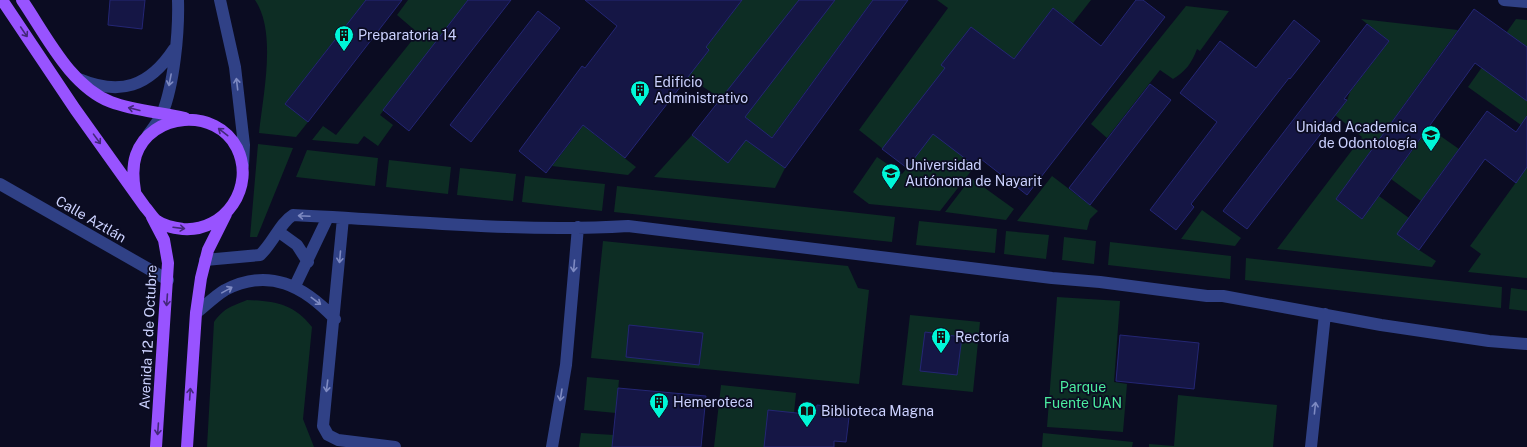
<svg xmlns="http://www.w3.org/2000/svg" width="1527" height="447" viewBox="0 0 1527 447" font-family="'Public Sans',sans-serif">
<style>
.green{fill:#0d2d24}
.building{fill:#151645;stroke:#242674}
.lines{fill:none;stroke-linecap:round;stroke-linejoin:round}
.minor{stroke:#304186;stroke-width:12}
.major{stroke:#9853ff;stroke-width:12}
.oneway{stroke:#43287a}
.oneway2{stroke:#7e8ac2}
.labels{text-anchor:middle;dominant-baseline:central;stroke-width:3.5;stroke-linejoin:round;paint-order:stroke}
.poi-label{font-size:14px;fill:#ccd2ff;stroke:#0b0c22;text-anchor:start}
.street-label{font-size:14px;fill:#ccd2ff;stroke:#0b0c22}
.park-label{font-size:14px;fill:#4bec9f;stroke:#0b0c22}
</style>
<rect width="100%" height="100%" fill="#0b0c22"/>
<path class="green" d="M255 0H366L285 104 308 122 296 137 259 133C263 95 277 32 255 0Z
M408 0H468L380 115 393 125 378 146 364 136 358 144 312 140 323 126 336 135 418 33 397 15Z
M742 0H873L762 151 785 168 775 188 654 177 692 135 756 126 720 98 688 77 709 50 706 47Z
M937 0H1091L1073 23 1053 8 1023 48 1021 56 951 147 975 166 940 211 869 204 853 192 877 157 902 174 907 168 859 130 948 8Z
M1186 6 1229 11 1200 51 1197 49C1192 63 1185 72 1173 79L1160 70 1107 138 1091 124Z
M1361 19 1458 30 1336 199 1362 219 1379 196 1409 218 1419 250 1436 261 1432 267 1277 249 1362 137 1335 115 1347 100 1350 92 1389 41Z
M1516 19 1527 20V116L1521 125 1468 87Z
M635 80 594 134 636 167 628 175 552 166 585 123Z
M1429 128 1459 149 1421 201 1391 179Z
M258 144 293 148 257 237H250Z
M307 150 378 158 375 186 296 177Z
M389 160 451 167 448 194 386 187Z
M1527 167V278L1468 272 1481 254 1470 246Z
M460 168 516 174 513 201 457 195Z
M525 176 605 184 602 211 522 202Z
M1052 176 1098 211 1090 219 1087 230 1017 221Z
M971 178 1014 209 1006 220 945 212Z
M617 186 895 217 892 242 614 212Z
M1202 210 1241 238 1235 246 1181 239Z
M919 221 997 229 995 253 916 245Z
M1006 231 1049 235 1046 259 1004 254Z
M1064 237 1096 241 1094 264 1062 260Z
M603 241 848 266 858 288 869 290 859 384 591 358Z
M1110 242 1231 256 1230 279 1108 265Z
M1246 258 1502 287 1501 308 1245 280Z
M1511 288 1527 290V311L1509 309Z
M1057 297 1120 301 1114 382 1127 384 1123 432 1047 427Z
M247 300C275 301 294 304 312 327L303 419 314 447H207L214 322C225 307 231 307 247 300Z
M910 315 980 322 973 392 902 385Z
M587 377 619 380 616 413 584 410Z
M721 385 796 393 794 413 764 447H714Z
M1178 395 1277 405 1273 447H1149V444L1174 446Z
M581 433 614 435 612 447H579Z
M1043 433 1133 442 1132 447H1042Z"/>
<path class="building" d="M110 0H145L142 29 108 25Z
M366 0H402L308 122 285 104Z
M468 0H511L409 131 383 110Z
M585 0H742L706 47 709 50 625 158 583 125 546 173 519 151 582 66 585 68 617 26Z
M799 0H835L745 117 772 138 873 0H908L785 168 746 140 728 163 692 135Z
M1136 0H1143L1165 17 1027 195 981 159 975 166 933 134 907 168 882 149 945 68 941 65 971 27 1014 59 1053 8 1101 46Z
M1474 9 1527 47V101L1475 63 1362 219 1336 199Z
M538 11 560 28 471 142 450 125Z
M1294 20 1320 41 1290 79 1289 78 1191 204 1194 207 1176 230 1150 210 1217 122 1180 93 1220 41 1256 68Z
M1367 24 1389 41 1344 99 1347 100 1247 229 1223 211Z
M1150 84 1171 100 1090 205 1069 188Z
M1487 111 1516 132 1527 116V167L1516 183 1485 159 1419 250 1397 234Z
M629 325 703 333 699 365 626 357Z
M925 332 962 337 957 375 920 371Z
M1120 335 1199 343 1194 389 1116 381Z
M618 388 706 396 701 447H612Z
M817 405 850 409 846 442 834 441V447H764L768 410 816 415Z"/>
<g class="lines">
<path class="minor" d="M220 0 235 67 244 145 243 165
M1504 0 1527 2
M79 79C120 96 149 87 174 49
M148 135C153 128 158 122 162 114 174 85 179 32 178 0
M0 184 168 280
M343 218 323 426 328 435 338 440 395 447
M279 232 297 245 308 262
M205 260 260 255C273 243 280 223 293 215 404 220 517 233 628 226L1052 278 1100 282 1207 296H1223L1381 325 1489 341 1527 344
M295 286 328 217
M196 313C205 306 215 296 225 290 269 267 304 286 335 319
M552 447 566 365 578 227
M1311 447 1325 314"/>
<path class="major" d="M2 0 75 109 145 207C149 211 152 217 157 221 164 226 174 228 183 229 225 232 256 187 237 148 216 107 151 112 136 155 132 167 133 179 135 191
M22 0C46 35 70 86 111 102 135 111 160 112 185 118
M152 217 164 240 168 263 156 447
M187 447 196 313 201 278 208 250 226 214"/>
</g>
<defs><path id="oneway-shaft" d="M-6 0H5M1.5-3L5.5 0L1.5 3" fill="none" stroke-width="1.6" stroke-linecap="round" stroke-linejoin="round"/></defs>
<g class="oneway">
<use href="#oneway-shaft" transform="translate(24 32) rotate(56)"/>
<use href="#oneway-shaft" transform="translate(134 109) rotate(-166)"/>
<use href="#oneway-shaft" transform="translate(223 132) rotate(-142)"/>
<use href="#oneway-shaft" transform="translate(97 139) rotate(54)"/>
<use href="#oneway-shaft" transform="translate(179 228) rotate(7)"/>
<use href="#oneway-shaft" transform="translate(167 300) rotate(94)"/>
<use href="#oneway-shaft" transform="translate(190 394) rotate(-86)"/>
<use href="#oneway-shaft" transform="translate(158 429) rotate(94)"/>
</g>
<g class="oneway2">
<use href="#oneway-shaft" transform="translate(170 80) rotate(101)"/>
<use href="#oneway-shaft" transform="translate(237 84) rotate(-97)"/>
<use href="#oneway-shaft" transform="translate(304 216) rotate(-177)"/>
<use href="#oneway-shaft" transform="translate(340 257) rotate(95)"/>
<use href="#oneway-shaft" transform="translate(574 266) rotate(95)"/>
<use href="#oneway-shaft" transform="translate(227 290) rotate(-29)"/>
<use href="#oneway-shaft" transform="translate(316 301) rotate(37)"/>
<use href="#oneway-shaft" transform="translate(327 386) rotate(97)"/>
<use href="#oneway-shaft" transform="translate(561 395) rotate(99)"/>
<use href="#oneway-shaft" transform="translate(1315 408) rotate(-84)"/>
</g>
<defs>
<symbol id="building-pin" viewBox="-11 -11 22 30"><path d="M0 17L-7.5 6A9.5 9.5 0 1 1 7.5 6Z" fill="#00f7d8" stroke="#0b0c22"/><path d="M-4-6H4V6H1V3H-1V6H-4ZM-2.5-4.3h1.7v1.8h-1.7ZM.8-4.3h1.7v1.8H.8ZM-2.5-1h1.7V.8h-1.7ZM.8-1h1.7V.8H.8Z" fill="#111"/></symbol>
<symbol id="university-pin" viewBox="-11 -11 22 30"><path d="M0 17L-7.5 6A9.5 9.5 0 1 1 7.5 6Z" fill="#00f7d8" stroke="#0b0c22"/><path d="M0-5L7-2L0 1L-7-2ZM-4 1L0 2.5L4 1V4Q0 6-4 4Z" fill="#111"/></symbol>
<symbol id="library-pin" viewBox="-11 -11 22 30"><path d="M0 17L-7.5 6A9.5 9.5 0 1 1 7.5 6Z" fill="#00f7d8" stroke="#0b0c22"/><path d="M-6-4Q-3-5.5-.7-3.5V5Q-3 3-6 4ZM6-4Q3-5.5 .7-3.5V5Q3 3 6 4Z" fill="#111"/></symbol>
</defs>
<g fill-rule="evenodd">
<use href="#building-pin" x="333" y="24" width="22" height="30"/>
<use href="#building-pin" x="629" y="79" width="22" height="30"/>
<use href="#university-pin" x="1420" y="124" width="22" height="30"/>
<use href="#university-pin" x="880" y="162" width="22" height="30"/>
<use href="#building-pin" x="930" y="326" width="22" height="30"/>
<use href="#building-pin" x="648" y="391" width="22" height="30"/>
<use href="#library-pin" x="796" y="400" width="22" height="30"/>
</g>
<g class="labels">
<g class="poi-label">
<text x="358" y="35">Preparatoria 14</text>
<text x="654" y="82">Edificio<tspan x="654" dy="16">Administrativo</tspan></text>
<text x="1417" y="127" text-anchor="end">Unidad Academica<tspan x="1417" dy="16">de Odontología</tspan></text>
<text x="905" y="165">Universidad<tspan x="905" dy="16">Autónoma de Nayarit</tspan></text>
<text x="955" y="337">Rectoría</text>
<text x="673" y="402">Hemeroteca</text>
<text x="821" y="411">Biblioteca Magna</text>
</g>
<g class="street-label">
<text transform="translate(91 219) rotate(30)">Calle Aztlán</text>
<text transform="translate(148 337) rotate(-87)">Avenida 12 de Octubre</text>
</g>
<g class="park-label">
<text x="1083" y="387">Parque<tspan x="1083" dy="16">Fuente UAN</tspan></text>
</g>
</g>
</svg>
